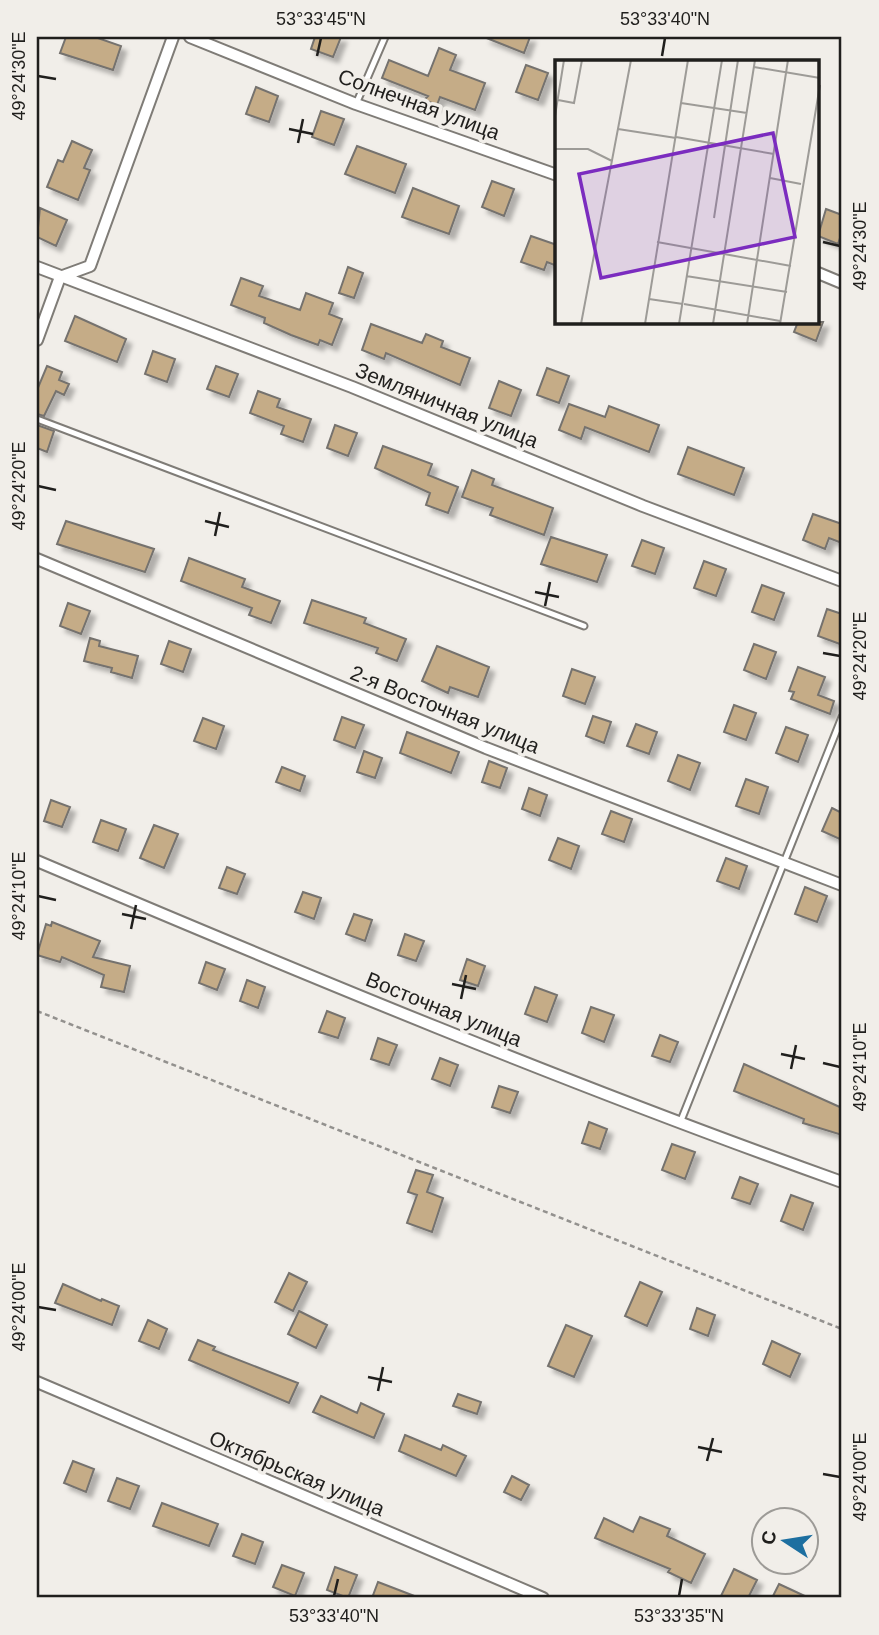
<svg xmlns="http://www.w3.org/2000/svg" width="879" height="1635" viewBox="0 0 879 1635" font-family="Arial,sans-serif">
<style>
.building{fill:#c5ac87;stroke:#75726e;stroke-width:2;filter:url(#shadow)}
.lines{fill:none;stroke-linecap:round;stroke-linejoin:round}
.lane-casing{stroke:#7f7c77;stroke-width:9}
.street-casing{stroke:#7f7c77;stroke-width:14}
.path{stroke:#93918e;stroke-width:2.5;stroke-dasharray:5 3.5;stroke-linecap:butt}
.lane{stroke:#fff;stroke-width:5}
.street{stroke:#fff;stroke-width:10}
.ticks{fill:none;stroke:#201f1d;stroke-width:2.5}
.labels{text-anchor:middle;dominant-baseline:central;stroke-width:7;stroke-linejoin:round;paint-order:stroke}
.street-label{font-size:21px;fill:#201f1d;stroke:#f1eee9}
.inset-road{fill:none;stroke:#9d9b97;stroke-width:2}
.view{fill:#7b2cbf;fill-opacity:0.15;stroke:#7b2cbf;stroke-width:3.5}
.inset-edge{fill:none;stroke:#201f1d;stroke-width:3.5}
.neatline{fill:none;stroke:#201f1d;stroke-width:2.5}
.ticks-label{font-size:18px;text-anchor:middle;fill:#201f1d}
</style>
<defs>
<filter id="shadow"><feDropShadow dx="5.5" dy="5.5" stdDeviation="2" flood-color="#0004"/></filter>
</defs>
<rect width="100%" height="100%" fill="#f1eee9"/>
<path class="building" d="M66 37H95L121 46 113 70 60 53Z
M315 37H341L333 57 311 49Z
M484 37H530L524 53Z
M439 48 456 55 450 70 485 83 475 110 440 97 437 105 424 100 428 96 382 78 389 60 428 76Z
M526 65 548 73 538 100 516 92Z
M256 87 278 96 269 122 246 114Z
M321 111 344 119 334 145 312 137Z
M72 141 92 150 84 168 90 170 78 200 47 187 58 160 63 162Z
M357 146 406 164 395 193 345 174Z
M492 181 514 189 504 216 482 207Z
M413 188 459 206 449 234 402 217Z
M40 208 67 220 56 246 37 237Z
M826 209 842 215V232L838 244 818 236Z
M531 236 557 245V266L547 262 544 270 521 262Z
M348 267 363 273 354 298 339 293Z
M241 278 263 286 259 296 300 310 306 293 333 303 329 314 342 319 332 345 320 340 318 345 291 335 264 323 265 318 231 305Z
M75 316 126 339 117 362 65 341Z
M798 322H823L816 341 794 332Z
M371 324 422 343 426 334 443 341 441 347 470 358 460 385 386 353 384 359 362 350Z
M153 351 175 359 167 382 145 374Z
M47 366 62 372 59 380 69 384 64 395 56 391 44 416 37 414V390Z
M216 366 238 374 229 397 207 389Z
M547 368 569 376 559 403 537 395Z
M499 381 521 390 511 416 489 408Z
M258 391 280 399 277 407 311 419 303 442 281 434 284 426 250 413Z
M569 404 605 417 609 406 659 425 649 452 585 427 581 439 559 430Z
M37 425 54 431 47 452 37 448Z
M335 425 357 433 348 456 327 448Z
M383 446 432 464 428 475 458 487 448 513 426 505 430 493 375 468Z
M688 447 744 468 734 495 678 474Z
M472 470 494 479 492 485 553 508 544 535 490 515 493 508 462 497Z
M813 514 842 524V543L829 538 825 549 803 540Z
M66 521 154 549 145 572 57 544Z
M551 537 607 555 597 582 541 564Z
M642 540 664 548 655 574 632 566Z
M189 558 245 579 242 587 280 601 271 623 249 615 252 608 181 581Z
M704 561 726 569 716 596 694 588Z
M762 585 784 593 774 620 752 612Z
M312 600 366 618 364 623 406 639 397 661 376 653 378 648 304 623Z
M68 603 90 611 81 634 60 626Z
M827 609 842 614 840 644 818 636Z
M90 638 100 641 99 646 138 656 132 678 111 672 112 668 84 661Z
M169 641 191 649 183 672 161 664Z
M754 644 776 652 766 679 744 670Z
M437 646 489 667 478 697 450 687 448 693 422 681Z
M798 667 825 677 818 695 834 701 830 714 791 699 794 692 789 691Z
M572 669 595 677 585 704 563 696Z
M734 705 756 713 746 740 724 732Z
M593 716 611 722 604 743 586 736Z
M342 717 364 725 355 748 334 740Z
M203 718 224 726 216 749 194 741Z
M636 724 657 732 649 754 627 746Z
M786 727 808 735 798 762 776 753Z
M407 732 459 752 451 773 400 753Z
M364 751 382 758 375 778 357 772Z
M678 755 700 763 690 790 668 781Z
M489 761 507 768 500 788 482 782Z
M282 767 305 776 300 791 276 782Z
M746 779 768 787 759 814 736 806Z
M529 788 547 795 540 816 522 809Z
M51 800 70 807 62 827 44 821Z
M832 808 842 813V840L822 831Z
M611 811 632 819 624 842 602 834Z
M101 820 126 829 118 851 93 842Z
M154 825 178 834 164 868 140 858Z
M558 838 579 846 571 869 549 860Z
M726 858 747 866 739 889 717 881Z
M227 867 245 874 237 894 219 888Z
M805 887 827 896 817 922 795 914Z
M303 892 321 898 314 919 295 912Z
M354 914 372 920 365 941 346 934Z
M52 922 100 941 93 957 130 966 124 992 101 987 104 975 62 957 60 962 37 955 46 924 51 926Z
M405 934 424 941 416 961 398 955Z
M467 959 485 966 478 986 460 980Z
M206 962 225 969 217 990 199 983Z
M247 980 265 987 258 1008 240 1001Z
M535 987 557 995 547 1022 525 1014Z
M591 1007 614 1015 604 1042 582 1033Z
M327 1011 345 1018 338 1038 319 1032Z
M660 1035 678 1042 670 1062 652 1056Z
M378 1038 397 1045 389 1065 371 1059Z
M440 1058 458 1065 450 1086 432 1079Z
M744 1064 842 1108V1135L803 1123 804 1119 734 1091Z
M499 1086 518 1092 510 1113 492 1107Z
M589 1122 607 1129 600 1149 582 1143Z
M672 1144 695 1152 685 1179 662 1170Z
M416 1170 433 1175 427 1192 443 1198 432 1232 407 1223 417 1195 408 1192Z
M740 1177 758 1184 750 1204 732 1198Z
M791 1195 813 1203 803 1230 781 1221Z
M289 1273 307 1282 293 1311 275 1302Z
M640 1282 662 1292 647 1326 625 1316Z
M63 1284 101 1301 102 1299 119 1306 112 1325 55 1303Z
M697 1308 715 1315 708 1336 690 1329Z
M299 1311 327 1325 316 1348 288 1334Z
M148 1320 167 1329 159 1349 139 1341Z
M566 1325 592 1336 574 1377 548 1366Z
M198 1340 215 1347 213 1350 298 1383 289 1403 189 1360Z
M772 1341 800 1354 790 1377 763 1364Z
M458 1394 481 1402 477 1414 453 1406Z
M321 1396 357 1413 361 1403 384 1414 374 1438 313 1412Z
M405 1435 441 1450 443 1445 466 1456 456 1476 399 1451Z
M73 1461 94 1469 86 1492 64 1483Z
M512 1476 529 1485 521 1500 504 1492Z
M117 1478 139 1486 130 1509 108 1501Z
M162 1503 218 1524 209 1546 153 1526Z
M640 1517 670 1529 667 1536 705 1554 691 1583 668 1572 670 1569 595 1538 604 1518 633 1532Z
M242 1534 263 1542 255 1564 233 1556Z
M282 1565 304 1573 295 1596 273 1587Z
M335 1567 357 1575 348 1598 327 1590Z
M734 1569 757 1580 748 1598H720Z
M378 1582 417 1597V1598H372Z
M779 1584 809 1598H772Z"/>
<g class="lines">
<defs>
<path id="lane" d="M356 104 385 37
M37 419 584 626
M680 1123 842 717"/>
<path id="street" d="M190 37 356 104 557 175
M37 267 352 387 643 506 842 581
M818 273 842 283
M37 340 60 277 90 266 173 37
M37 559 486 748 842 885
M37 861C303 974 570 1085 842 1182
M37 1382 543 1598"/>
</defs>
<use href="#lane" class="lane-casing"/>
<use href="#street" class="street-casing"/>
<path class="path" d="M37 1011 842 1329"/>
<use href="#lane" class="lane"/>
<use href="#street" class="street"/>
</g>
<path class="ticks" d="M317 56 321 38M662 56 665 38M38 76 56 79M289 129 313 134M298 143 303 119M823 242 840 246M38 486 56 490M205 521 229 527M215 536 220 512M535 592 559 597M545 606 550 582M823 653 840 656M38 896 56 900M122 914 146 919M131 929 136 905M452 984 476 989M461 999 466 975M781 1054 805 1059M823 1063 840 1067M791 1069 796 1045M38 1307 56 1310M368 1377 392 1382M378 1391 383 1367M698 1447 722 1452M707 1461 713 1438M823 1474 840 1477M334 1596 338 1579M679 1596 682 1579"/>
<g class="labels">
<g class="street-label">
<text transform="translate(419 104) rotate(20)">Солнечная улица</text>
<text transform="translate(447 405) rotate(22)">Земляничная улица</text>
<text transform="translate(445 709) rotate(22)">2-я Восточная улица</text>
<text transform="translate(444 1009) rotate(22)">Восточная улица</text>
<text transform="translate(297 1473) rotate(23)">Октябрьская улица</text>
</g>
</g>
<g transform="translate(555 60)">
<rect width="264" height="264" fill="#f1eee9"/>
<path class="inset-road" d="M199 7 265 18M3 40 19 43 27 0M126 43 192 53M0 56 9 0M63 69 121 78M121 77 219 94M0 89H33L57 101M215 118 246 124M159 158 183 0M102 182 236 206M131 216 232 232M94 239 128 244M129 244 225 261M26 264 76 0M90 264 133 0M124 264 167 0M158 264 200 0M192 264 233 0M225 264 265 25"/>
<path class="view" d="M218 73 240 177 46 218 24 114Z"/>
<rect width="264" height="264" class="inset-edge"/>
</g>
<rect width="879" height="1635" fill="none" stroke="#f1eee9" stroke-width="77"/>
<g transform="translate(785 1541) rotate(282)"><circle r="33" fill="#f1eee9" stroke="#9d9b97" stroke-width="2"/>
<path d="M0-5L12 26L0 18L-12 26Z" fill="#1d6fa0"/>
<text y="-10" font-size="19" font-weight="bold" text-anchor="middle" fill="#201f1d">С</text>
</g>
<rect x="38" y="38" width="802" height="1558" class="neatline"/>
<g class="ticks-label">
<text x="321" y="25">53°33'45"N</text>
<text x="665" y="25">53°33'40"N</text>
<text transform="translate(19 76) rotate(-90)" y="6">49°24'30"E</text>
<text transform="translate(860 246) rotate(-90)" y="6">49°24'30"E</text>
<text transform="translate(19 486) rotate(-90)" y="6">49°24'20"E</text>
<text transform="translate(860 656) rotate(-90)" y="6">49°24'20"E</text>
<text transform="translate(19 896) rotate(-90)" y="6">49°24'10"E</text>
<text transform="translate(860 1067) rotate(-90)" y="6">49°24'10"E</text>
<text transform="translate(19 1307) rotate(-90)" y="6">49°24'00"E</text>
<text transform="translate(860 1477) rotate(-90)" y="6">49°24'00"E</text>
<text x="334" y="1622">53°33'40"N</text>
<text x="679" y="1622">53°33'35"N</text>
</g>
</svg>
